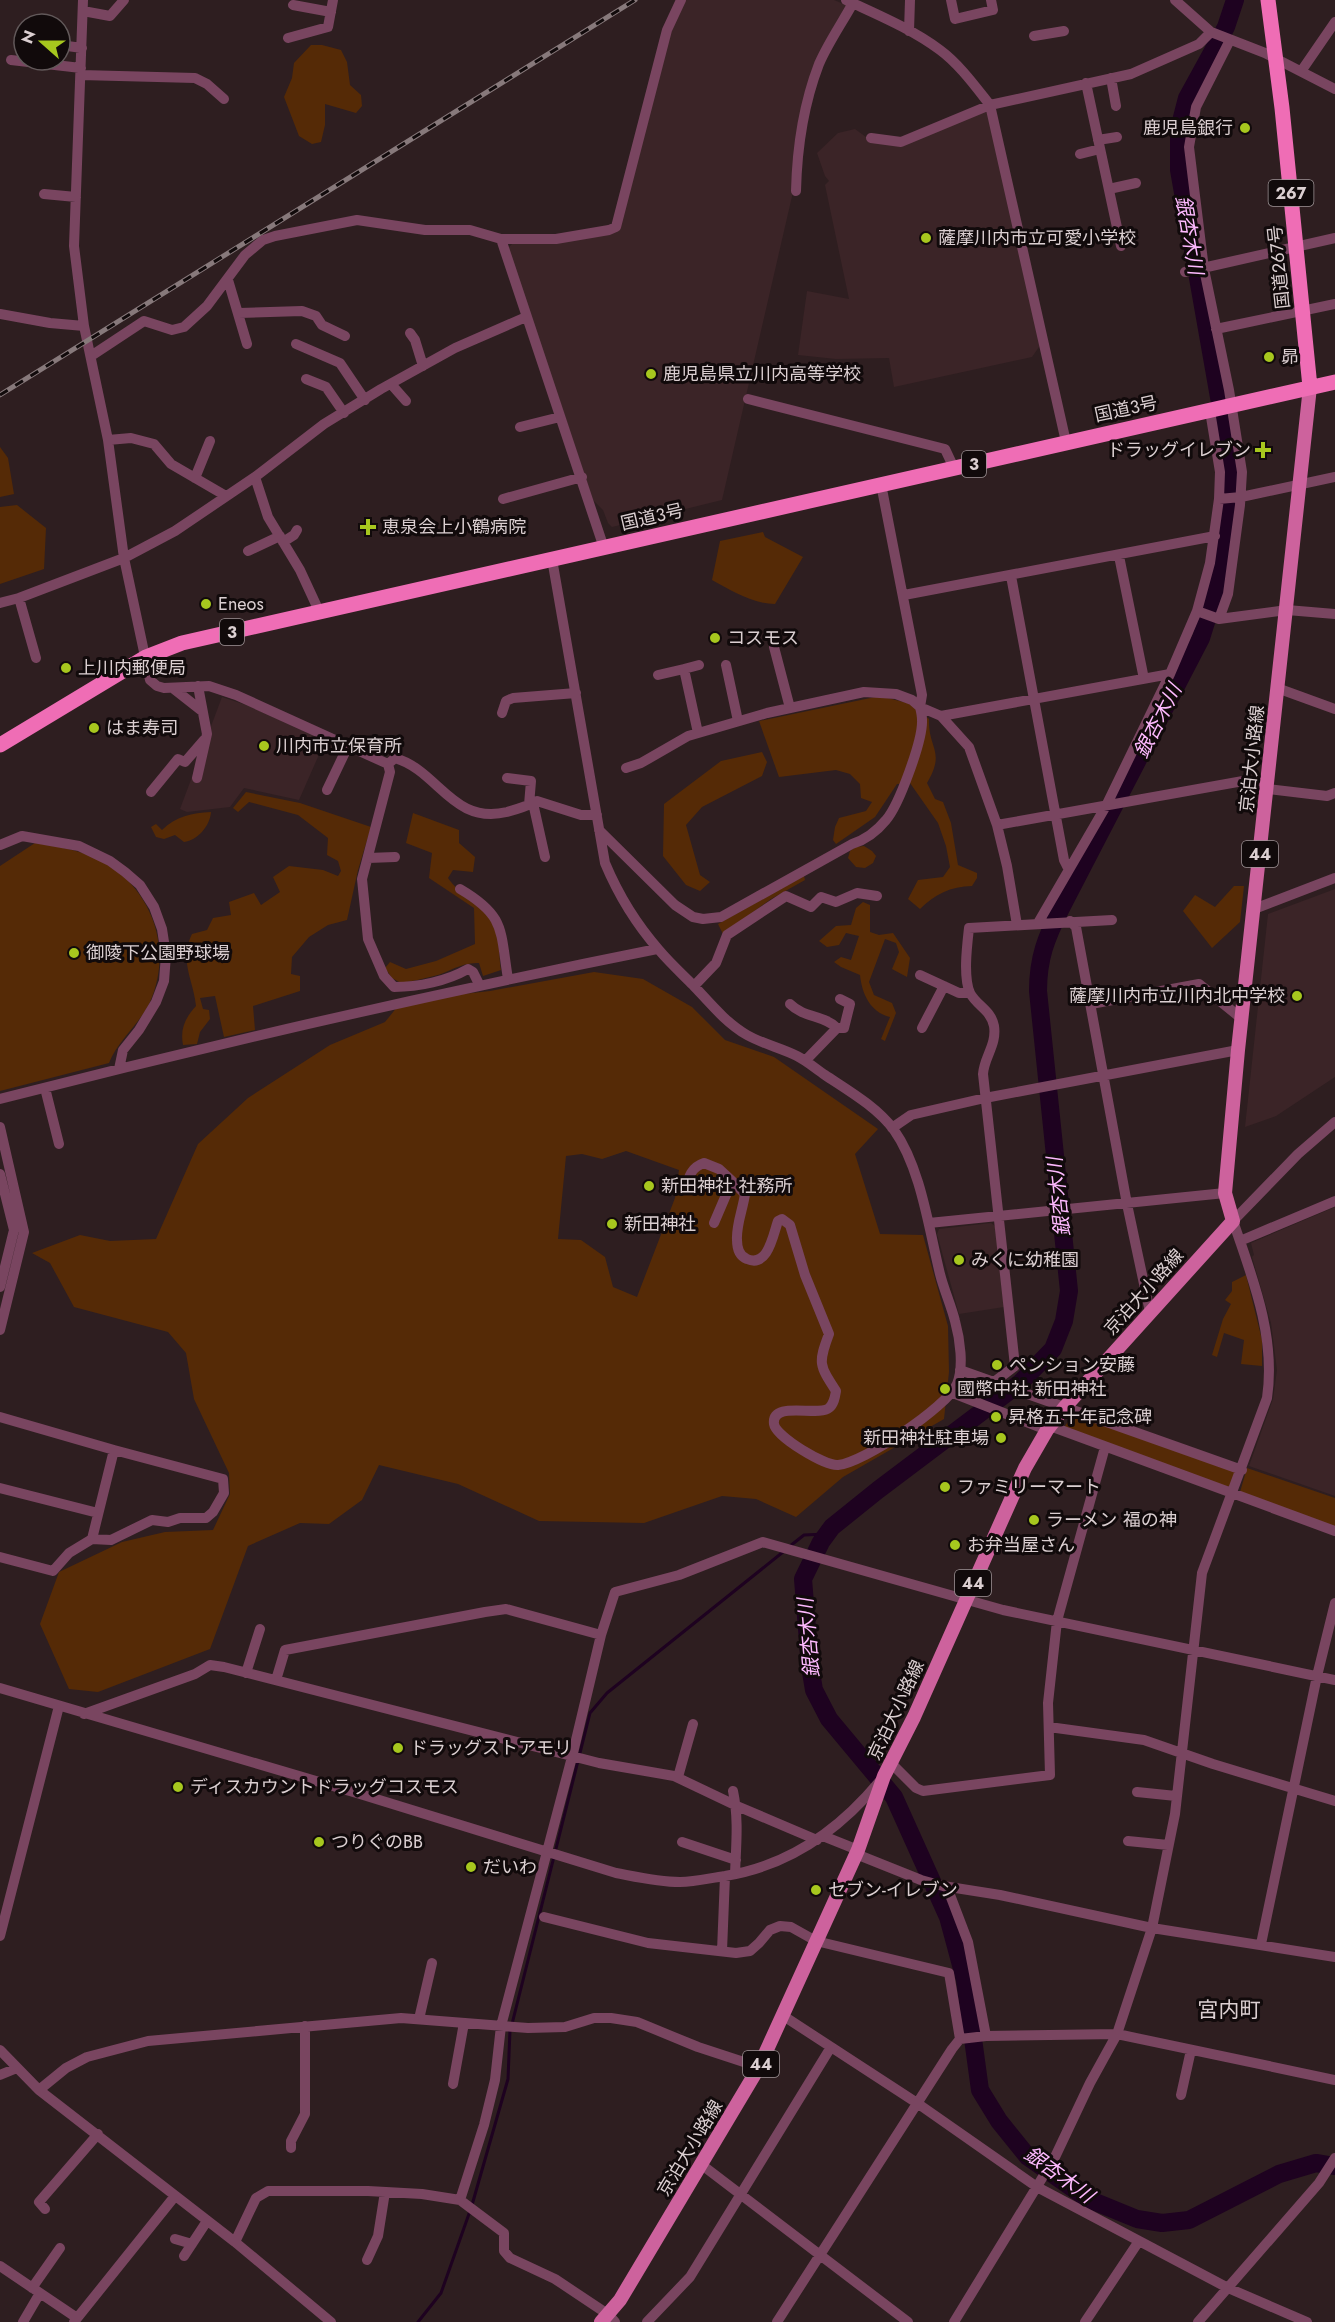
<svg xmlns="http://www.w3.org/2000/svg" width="1335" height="2322" viewBox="0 0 1335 2322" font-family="Jost,'Noto Sans JP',sans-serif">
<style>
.built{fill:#3b2427}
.green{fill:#552a06;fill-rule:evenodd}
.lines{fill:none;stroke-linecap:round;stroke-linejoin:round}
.stream{stroke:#1e0220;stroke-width:3}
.river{stroke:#1e0220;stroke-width:18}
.minor{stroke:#794560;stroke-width:10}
.major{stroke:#cd629d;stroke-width:14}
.highway{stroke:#ef6db5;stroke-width:15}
.rail-casing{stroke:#87797b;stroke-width:5}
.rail{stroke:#110a0b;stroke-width:3;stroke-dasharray:9;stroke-linecap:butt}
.poi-dot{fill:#a7c71e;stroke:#110a0b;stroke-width:2}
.labels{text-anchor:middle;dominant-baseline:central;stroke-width:6;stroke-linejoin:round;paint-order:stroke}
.shield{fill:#110a0b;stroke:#9e9496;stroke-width:1.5}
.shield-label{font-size:16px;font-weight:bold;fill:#dbcfd1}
.poi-label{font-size:18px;fill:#dbcfd1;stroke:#110a0b;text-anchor:start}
.street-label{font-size:18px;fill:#dbcfd1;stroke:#110a0b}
.water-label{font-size:20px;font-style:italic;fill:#fdb9fe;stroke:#110a0b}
.quarter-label{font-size:21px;fill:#dbcfd1;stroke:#110a0b}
</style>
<rect width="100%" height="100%" fill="#2e1e20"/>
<path class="built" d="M684 0H834L848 6 819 60 793 192 722 500 612 527 608 523 603 510 593 500 508 248 514 242 617 232 667 38Z
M983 110 988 113 1041 344 1032 357 894 387 889 358 836 359 798 355 807 291 849 299 825 185 829 181 825 176 817 153 838 133 855 129 870 140 887 144Z
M222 697 249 706 325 741 299 800 244 788 230 807 187 812 180 809Z
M1335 889V1077L1276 1116 1245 1127 1268 914Z
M1335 1207V1496L1249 1466 1273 1399 1277 1370 1271 1323 1252 1257 1254 1255 1251 1243Z
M991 1223 995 1226 1004 1307 959 1314 937 1234 939 1229Z"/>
<path class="green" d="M311 45H322L341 50 347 62 350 85 361 95 362 106 356 113 325 104V125L321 142 312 144 299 136 284 97 292 78 294 63Z
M0 447 8 458 14 494 0 497Z
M17 505 46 528 44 569 0 584V507Z
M763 532 765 537 803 557 775 604C753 604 730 590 712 580L720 541Z
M880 696 911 704 929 719C928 749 946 751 927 783L935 799 943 802 951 823 958 865 977 873V878L972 886C951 886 934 895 920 909L908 899 918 880 943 877 950 867 946 846 938 823 910 783 897 784 875 817 836 844 833 840 835 827 839 818 866 811 872 802 861 798 860 784 850 774 836 770 779 777 759 721Z
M762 752 767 762 762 776 702 807 686 825 700 875 710 882 700 891 686 885 663 856 664 804 721 761Z
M246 792 300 803 371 827 358 870 347 920 328 925 309 937 292 957 291 974 300 976V991L253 1006 255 1030 224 1037 215 996 200 998 203 1009 209 1010 210 1019 200 1032 197 1044 183 1045C180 1029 185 1018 196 1006 193 979 179 961 192 934L207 930 213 918 231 915 229 902 254 893 261 905 280 892 273 877 289 866 323 870 338 876 341 871 338 861 327 855 328 838 298 815 249 802 238 812 233 808Z
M211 812C210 826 198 840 184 842L175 835 164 839 156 837 151 827 156 824 162 830C176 816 192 813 211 812Z
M413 813 459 830V843L475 857 473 872 453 870 448 878C460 896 487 906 495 923 499 934 499 958 501 970L483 976 479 963C461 962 450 972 434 976 423 979 412 981 401 983L392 978 385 968 390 962 406 969 436 961 475 944 474 908 429 878 432 853 406 843Z
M35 843C60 847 87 851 109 865 155 896 172 952 150 1002 139 1025 118 1040 109 1063L0 1091V866Z
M864 846 872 851 876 856 873 863 865 868 856 867 848 858 850 851 856 847Z
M804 876 805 880 771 899 723 934 718 924Z
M1234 886H1244L1240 922 1212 948 1183 911 1195 895 1215 907Z
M863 902 870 905V932L879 935 893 933 910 958 907 977 892 969 899 952 896 943 885 939 869 982 874 995 892 1003 896 1013 885 1041 881 1039 890 1017C870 1012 862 994 860 975L841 967 834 962 841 957 851 960 859 936 846 933 839 945 827 947 819 941 836 926 851 925 856 908Z
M594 972 643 979 692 1007 725 1040 774 1057 878 1129 855 1154 880 1234 923 1235 948 1326 949 1372 944 1419 843 1477 796 1517 756 1499 722 1496 644 1523 539 1521 458 1484 379 1465 362 1500 329 1524 300 1523 248 1546 210 1649 98 1692 69 1689 40 1624 59 1572 122 1542 165 1532 213 1530 230 1494 229 1473 194 1399 186 1353 168 1332 74 1307 50 1263 32 1253 80 1235 110 1241 156 1239 198 1144 248 1098 330 1045 385 1022 402 1001 490 991ZM626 1151 679 1170 675 1198 637 1297 613 1287 605 1257 581 1240 558 1239 566 1156 582 1154 602 1159Z
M1246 1275 1262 1340V1366L1241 1364 1244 1340 1224 1333 1217 1357 1212 1355 1223 1319 1231 1304 1225 1300 1232 1291V1282Z
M1074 1414 1235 1472 1231 1485 1227 1487 1064 1427Z
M1247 1468 1335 1498V1527L1240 1492Z"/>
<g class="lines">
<path class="stream" d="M790 1546 804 1535 826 1534 832 1527
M512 2024 590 1713 607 1693 783 1552
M472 2205 508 2079 510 2030
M418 2322 441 2293 470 2211"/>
<path class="river" d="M1235 0 1226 27 1187 98 1179 129V170L1223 420 1231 482 1225 548 1221 574 1201 638 1061 908C1046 938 1038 958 1038 991L1069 1291 1064 1321 1053 1349 1020 1383 878 1490 832 1527 821 1542 803 1579 810 1666 814 1690 829 1719 894 1797 948 1917 965 1980 980 2090 999 2121 1028 2157 1088 2199 1137 2219 1162 2223 1189 2220 1279 2174 1316 2163 1335 2166"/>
<path class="minor" d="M83 0 74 246 84 326 108 440 124 558 150 680 157 686 164 688 209 686 236 695 388 764 390 772 362 879 368 939 384 976 394 987C419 987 447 981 468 969L473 972 479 984
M846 0C878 15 912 29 940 50 959 64 975 86 990 105L1066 442
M951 0 955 19 993 10 991 0
M1175 0 1211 32 1265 53 1335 89
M293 5 331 12
M83 11 110 16 124 0
M909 31 910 0
M1034 36 1064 31
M288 38 328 27 333 0
M21 40 24 41
M60 45 82 48
M11 60 81 68
M1302 70 1335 22
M81 75 195 78 207 84 224 99
M1111 78 1116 106
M1086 83 1121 246
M871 138 901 142 990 105 1131 74 1199 44 1211 32
M1098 140 1117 137
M1080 154 1100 149
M1109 189 1136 183
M796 191C797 149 804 103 819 64 828 43 842 23 853 3
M44 194 76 197
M501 239 604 548
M1185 272 1335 238
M228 280 247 344
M239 313 302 311 316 316 322 325 345 336
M0 314 50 323 84 326
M1216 329 1335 304
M410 333 415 340 423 366
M296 344 340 363 365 400
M91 356 144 321 172 330 184 327 207 306 245 255 263 240 275 236 357 220 425 230H470L501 239H556L609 230 616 227 667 30 681 0
M306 379 326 387 344 413
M391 384 406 401
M748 399 945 449 954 468
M520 427 560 417
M108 440 131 438 154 444 171 464 226 496
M255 477 324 424 381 389 455 348 526 317
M195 478 210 441
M881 484 922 695 920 707 941 716 969 747 997 825 1007 866 1017 925
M503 499 582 477
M1219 499 1241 497 1335 477
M283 542 294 535 297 530
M248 551 280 536
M1119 556 1144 679
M552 559 605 863C618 894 637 925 659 950 670 963 682 974 693 985 710 1003 726 1023 747 1035 763 1044 781 1048 797 1056 807 1061 816 1069 825 1075 849 1091 877 1107 894 1130 921 1168 929 1230 940 1274 944 1290 951 1305 955 1321 960 1339 964 1367 957 1384 947 1407 863 1463 838 1465 825 1466 776 1437 774 1424 771 1400 818 1417 829 1408 834 1404 835 1397 836 1391 819 1365 818 1363 829 1334L805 1275 790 1225 782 1219 778 1221C773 1235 768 1268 747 1259 739 1256 737 1249 737 1240 736 1225 743 1209 745 1194L732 1181 714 1223
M1011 576 1064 860 1068 868
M904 595 1215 536
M19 598 36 658
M0 603 19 598 124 558 175 531 255 477 268 517 300 570 319 611
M1197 611 1219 619 1287 610 1335 614
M1219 619 1228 594 1240 505 1242 472 1229 390 1204 269 1189 147 1196 107 1230 40
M774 647 790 708
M726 665 738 721
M658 675 684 669
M1277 688 1335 709
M174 689 202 711
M502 713 506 701 513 698 576 693
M941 716 1170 674
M698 733 684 669 699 665
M388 764 395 758C439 771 452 825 507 812 518 809 527 806 537 801L581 815H597
M197 778 207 734 198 686
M507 778 531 781 529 805
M1268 789 1327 796 1335 793
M327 790 348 746
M151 792 178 759 185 762 204 740
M533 803 545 857
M997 825 1243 781 1268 784
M599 830 675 905 693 917 703 919 721 917 852 844C865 840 877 831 886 820 899 805 923 740 922 720 922 716 921 711 920 707L912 700 896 694 864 692 767 713 688 736 641 763 626 768
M0 845 22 836 79 846 110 861 125 872 140 885 154 907 162 929 166 955 164 981 156 1002 139 1030 123 1050 119 1069
M368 858 395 857
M460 889C506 916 500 930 508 979
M1254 909 1335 878
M1070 921 1076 927 1127 1204 1150 1312
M1038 923 1106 806 1170 674 1197 611 1210 563 1219 499 1220 472 1210 411
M920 975 959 993H970
M694 986 716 963 727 935 786 896 811 907 821 897 836 902 857 893 877 896
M790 1004C804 1018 824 1015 837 1028
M1091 1004 1199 984 1242 1019
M922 1028 944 986
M805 1061 837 1028H844L850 1004 840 999
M45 1088 59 1144
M0 1099C218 1043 437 993 657 949
M0 1127 24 1232 0 1330
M892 1128 911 1115 985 1098 1238 1050
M0 1174 14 1230 0 1287
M688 1189C687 1177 692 1167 704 1163L719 1169 732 1181
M929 1223 1225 1193
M1240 1241 1335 1201
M960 1370 1242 1470
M994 1382 1015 1366 983 1074C984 1057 997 1045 994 1026 991 1010 977 1006 970 993 963 977 967 946 969 928L1112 920
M953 1393 1047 1430
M0 1417 114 1450 92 1539 69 1553 53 1571 0 1557
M1050 1426 1335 1531
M0 1488 98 1513
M92 1539 111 1540 152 1520 168 1522 180 1518H206L213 1512 224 1493 223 1479 114 1450
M246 1673 260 1629
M276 1680 285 1650 485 1612 506 1609 601 1635
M0 1688 360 1794 616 1873C637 1877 658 1882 680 1882 696 1882 710 1878 725 1876 788 1866 839 1830 879 1782
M84 1714 195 1674 210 1665 224 1667 599 1763 674 1776 737 1806 817 1840
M1049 1727 1144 1740 1213 1764 1335 1801
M891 1763 916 1788 923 1791 1050 1775 1048 1703 1057 1621 1105 1447
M678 1777 693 1724
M733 1791C739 1819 736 1846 735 1874
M1137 1792 1176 1796
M823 1836 858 1850
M1128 1841 1168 1845
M682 1842 736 1860
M856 1854 921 1880 943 1886 1000 1895 1152 1928 1335 1957
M947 1887 968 1942 986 2036
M544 1917 648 1943 736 1953 750 1951 759 1943 770 1930 780 1926 791 1927 816 1941 949 1973 960 2039
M0 1936 59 1706
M1261 1944 1317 1676 1335 1603
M722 1951 725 1876
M782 2015 917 2103 1037 2187 1228 2288 1307 2322
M419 2019 432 1963
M0 2050 39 2090 235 2242 331 2322
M0 2075 17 2068
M453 2084 464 2023
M39 2090 66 2068 87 2057 148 2041 401 2018 528 2028 565 2027 594 2018H611L637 2022 698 2047 759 2067
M1181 2095 1191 2050
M291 2148V2141L305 2114V2026
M702 2165 908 2322
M460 2200 484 2125 495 2080 501 2026 572 1757 601 1635 615 1592 679 1575 763 1542 1003 1610 1335 1680
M45 2209 39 2202 98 2134
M175 2239 192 2244
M235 2242 256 2198 268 2191H368L422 2194 460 2200 504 2233V2251L510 2258 555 2279 609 2315 615 2322
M184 2256 207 2221
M367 2260 378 2236 385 2192
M0 2266 77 2318
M32 2288 60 2248
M23 2322 40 2293
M74 2322 175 2196
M647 2322 690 2277 831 2047
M777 2322 952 2049 960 2039 986 2036 1117 2034 1335 2080
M954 2322 1055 2157 1090 2083 1117 2034 1152 1928 1175 1814 1202 1573 1267 1398C1276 1337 1253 1279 1233 1221L1298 1154 1335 1122
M1085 2322 1139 2241
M1198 2322 1319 2183 1335 2158"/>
<path class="major" d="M601 2322 620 2300 759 2067 858 1850 884 1776 914 1717 1025 1468 1047 1430 1064 1408 1233 1221 1225 1193 1238 1050 1310 387"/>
<path class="highway" d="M1268 0 1282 108 1310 387
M0 745 146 657 182 643 1335 382"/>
<defs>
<path id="rail" d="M0 395 635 0"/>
</defs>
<use href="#rail" class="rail-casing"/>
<use href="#rail" class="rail"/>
</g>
<g class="poi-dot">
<circle cx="1245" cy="128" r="6"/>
<circle cx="926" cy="238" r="6"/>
<circle cx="1269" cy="357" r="6"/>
<circle cx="651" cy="374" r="6"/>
<path d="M1260 441h6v6h6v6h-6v6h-6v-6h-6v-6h6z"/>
<path d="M365 518h6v6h6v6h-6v6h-6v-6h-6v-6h6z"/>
<circle cx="206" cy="604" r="6"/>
<circle cx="715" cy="638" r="6"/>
<circle cx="66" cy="668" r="6"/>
<circle cx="94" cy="728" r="6"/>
<circle cx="264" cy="746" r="6"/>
<circle cx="74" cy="953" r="6"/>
<circle cx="1297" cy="996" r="6"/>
<circle cx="649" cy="1186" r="6"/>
<circle cx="612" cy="1224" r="6"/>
<circle cx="959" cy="1260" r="6"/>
<circle cx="997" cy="1365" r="6"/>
<circle cx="945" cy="1389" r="6"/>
<circle cx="996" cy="1417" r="6"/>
<circle cx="1001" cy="1438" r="6"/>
<circle cx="945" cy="1487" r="6"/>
<circle cx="1034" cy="1520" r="6"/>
<circle cx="955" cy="1545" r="6"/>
<circle cx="398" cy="1748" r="6"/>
<circle cx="178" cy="1787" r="6"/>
<circle cx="319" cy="1842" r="6"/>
<circle cx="471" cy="1867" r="6"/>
<circle cx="816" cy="1890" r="6"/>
</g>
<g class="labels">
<g class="shield">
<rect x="1268.5" y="180" width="45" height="26" rx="4.5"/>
<rect x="962" y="451" width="24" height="26" rx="4.5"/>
<rect x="220" y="619" width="24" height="26" rx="4.5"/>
<rect x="1242" y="841" width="36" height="26" rx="4.5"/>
<rect x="955" y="1570" width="36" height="26" rx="4.5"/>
<rect x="743" y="2051" width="36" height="26" rx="4.5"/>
</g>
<g class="shield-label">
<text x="1291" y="193">267</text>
<text x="974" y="464">3</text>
<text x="232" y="632">3</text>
<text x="1260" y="854">44</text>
<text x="973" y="1583">44</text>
<text x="761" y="2064">44</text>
</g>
<g class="poi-label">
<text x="1233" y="128" text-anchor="end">鹿児島銀行</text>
<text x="938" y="238">薩摩川内市立可愛小学校</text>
<text x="1281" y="357">昴</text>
<text x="663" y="374">鹿児島県立川内高等学校</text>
<text x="1251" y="450" text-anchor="end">ドラッグイレブン</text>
<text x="382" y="527">恵泉会上小鶴病院</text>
<text x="218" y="604">Eneos</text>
<text x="727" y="638">コスモス</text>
<text x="78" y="668">上川内郵便局</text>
<text x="106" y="728">はま寿司</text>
<text x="276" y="746">川内市立保育所</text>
<text x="86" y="953">御陵下公園野球場</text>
<text x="1285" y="996" text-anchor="end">薩摩川内市立川内北中学校</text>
<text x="661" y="1186">新田神社 社務所</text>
<text x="624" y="1224">新田神社</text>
<text x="971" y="1260">みくに幼稚園</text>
<text x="1009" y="1365">ペンション安藤</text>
<text x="957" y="1389">國幣中社 新田神社</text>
<text x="1008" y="1417">昇格五十年記念碑</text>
<text x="989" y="1438" text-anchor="end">新田神社駐車場</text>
<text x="957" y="1487">ファミリーマート</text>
<text x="1046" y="1520">ラーメン 福の神</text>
<text x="967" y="1545">お弁当屋さん</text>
<text x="410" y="1748">ドラッグストアモリ</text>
<text x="190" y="1787">ディスカウントドラッグコスモス</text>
<text x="331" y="1842">つりぐのBB</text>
<text x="483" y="1867">だいわ</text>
<text x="828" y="1890">セブン-イレブン</text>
</g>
<g class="street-label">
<text transform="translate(1279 267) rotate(-96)">国道267号</text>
<text transform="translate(1126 409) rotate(-12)">国道3号</text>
<text transform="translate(652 517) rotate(-13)">国道3号</text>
<text transform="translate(1252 759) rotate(-84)">京泊大小路線</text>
<text transform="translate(1144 1292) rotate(-48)">京泊大小路線</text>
<text transform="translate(896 1710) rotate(-65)">京泊大小路線</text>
<text transform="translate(690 2148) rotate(-59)">京泊大小路線</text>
</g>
<g class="water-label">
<text transform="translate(1189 235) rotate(80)">銀杏木川</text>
<text transform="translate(1158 721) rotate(-63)">銀杏木川</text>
<text transform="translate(1059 1197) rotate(-96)">銀杏木川</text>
<text transform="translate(809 1638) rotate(-95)">銀杏木川</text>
<text transform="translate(1059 2175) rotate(36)">銀杏木川</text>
</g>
<g class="quarter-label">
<text x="1229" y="2010">宮内町</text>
</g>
</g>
<g transform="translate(42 42) rotate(291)"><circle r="28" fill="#110a0b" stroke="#62595a" stroke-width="1.5"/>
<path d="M0-4.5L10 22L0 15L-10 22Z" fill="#a7c71e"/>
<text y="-9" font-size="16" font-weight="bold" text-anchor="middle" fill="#dbcfd1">N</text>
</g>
</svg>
